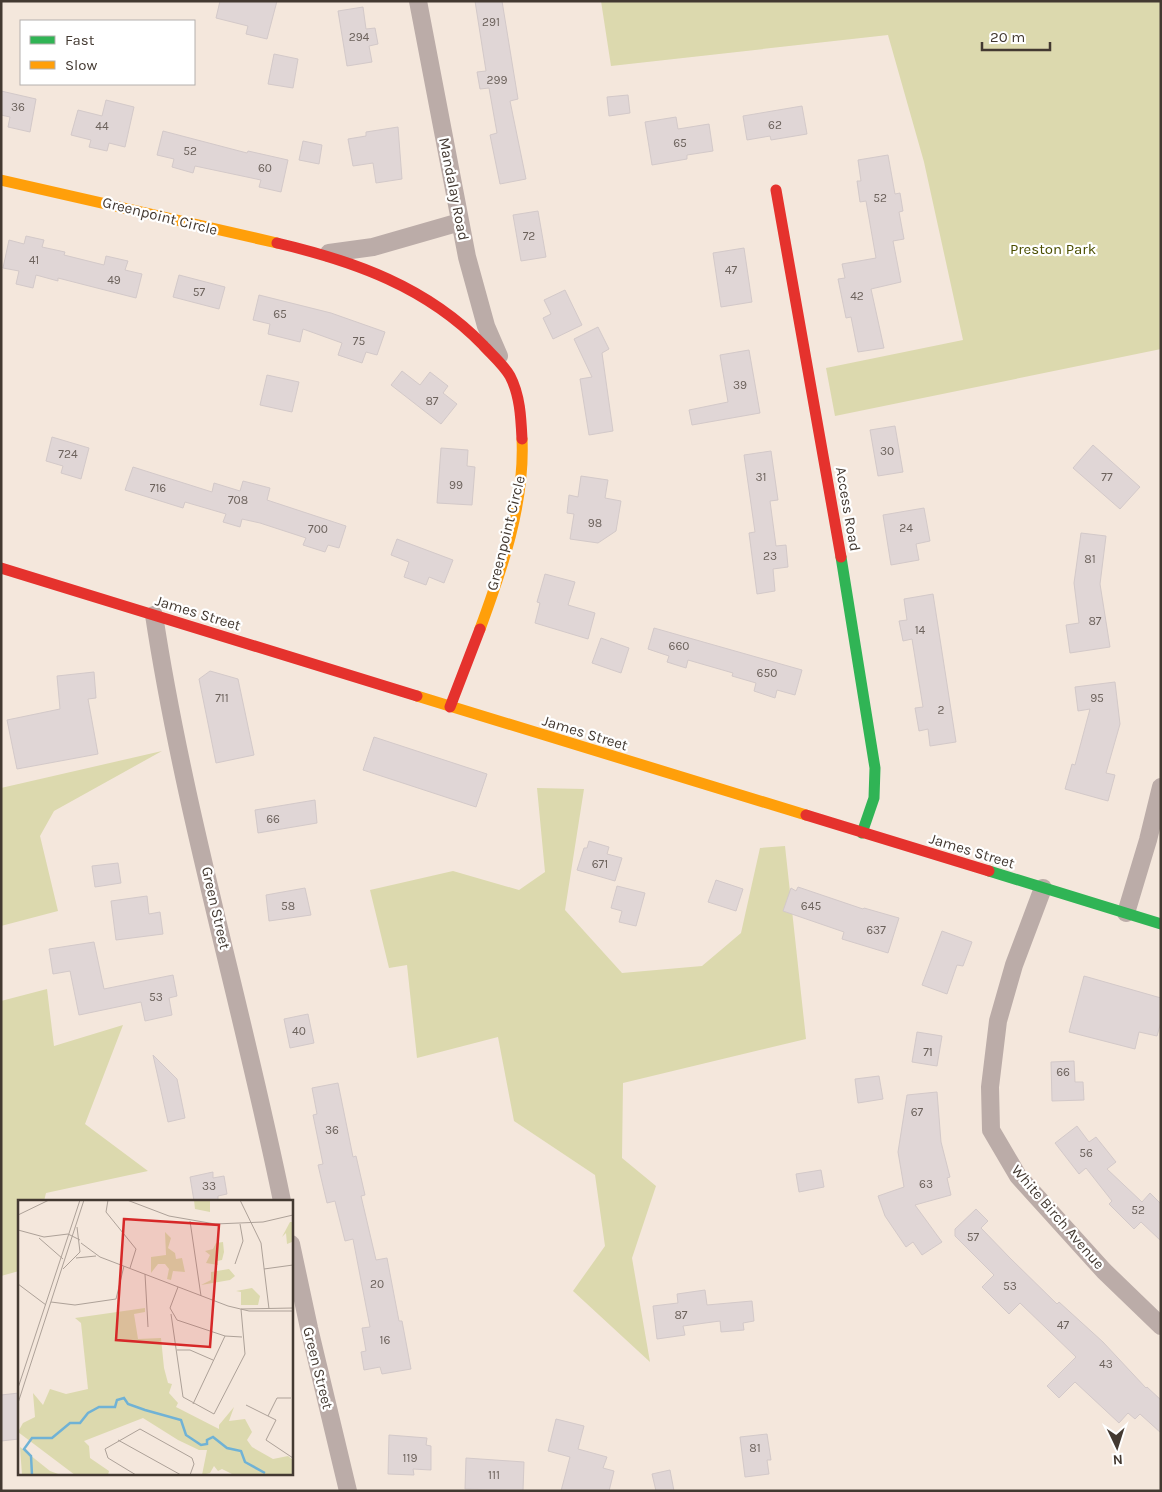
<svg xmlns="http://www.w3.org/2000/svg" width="1162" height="1492" viewBox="0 0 1162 1492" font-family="Karla,sans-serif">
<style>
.green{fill:#dcd9ae}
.building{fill:#e0d6d6;stroke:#d3c9c9}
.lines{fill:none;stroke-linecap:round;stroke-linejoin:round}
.street{stroke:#bbaca8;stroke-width:18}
.fast{stroke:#30b455;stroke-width:11}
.slow{stroke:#ff9f0a;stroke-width:11}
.jam{stroke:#e5322d;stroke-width:11}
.labels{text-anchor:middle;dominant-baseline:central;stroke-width:4.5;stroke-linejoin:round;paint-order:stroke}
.number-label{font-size:12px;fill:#6c625c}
.street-label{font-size:15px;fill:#433931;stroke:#fff}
.park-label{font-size:15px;fill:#4b4e00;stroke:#fff}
.inset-river{fill:none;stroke:#70b2d5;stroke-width:2.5}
.inset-road{fill:none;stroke:#ada198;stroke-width:1}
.view{fill:#d62828;fill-opacity:0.15;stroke:#d62828;stroke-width:2.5}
.inset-edge{fill:none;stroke:#433931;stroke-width:2.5}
</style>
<rect width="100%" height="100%" fill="#f4e7dc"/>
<path class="green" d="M601 1H1161V349L835 416 826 368 963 340 924 162 888 35 611 66Z
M162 751 54 811 40 836 58 911 1 926V788Z
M537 788 584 789 565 910 622 973 702 966 741 933 760 848 785 846 806 1039 623 1083 622 1158 656 1186 632 1258 650 1362 573 1291 605 1246 595 1175 514 1121 498 1037 417 1058 407 965 389 968 370 890 453 871 519 890 545 872Z
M47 989 54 1046 123 1025 85 1124 148 1171 46 1193 44 1201H19V1271L1 1276V1001Z"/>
<path class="building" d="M220 1H277L267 39 246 34 248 26 216 18Z
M475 1H502L518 99 510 101 526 179 500 184 490 135 497 133 489 88 480 89 477 72 486 71Z
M363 7 366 29 375 28 378 44 369 46 372 62 347 66 338 11Z
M274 54 298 59 293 88 268 84Z
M1 91 36 99 30 132 8 127 10 117 1 115Z
M628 95 630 113 609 116 607 97Z
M106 100 134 107 125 147 109 143 107 151 89 147 91 140 71 135 78 110 102 116Z
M802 106 807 134 771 140 770 136 747 140 743 116Z
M676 117 678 129 709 124 713 151 687 155V159L652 165 645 122Z
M398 127 402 179 376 183 373 163 353 166 348 139 366 136V132Z
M163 131 247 153 248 151 288 160 281 192 259 187 261 180 195 166 193 173 172 167 174 159 157 155Z
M303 141 322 145 319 164 299 160Z
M888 155 895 194 900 193 903 211 899 212 904 239 893 241 901 282 871 289 884 348 858 352 851 317 846 318 838 279 845 278 842 264 876 258 866 201 860 202 857 181H861L858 160Z
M538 211 546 257 521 261 513 215Z
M26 236 44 240 42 247 65 252 64 255 104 265 106 256 128 261 125 270 142 274 136 298 58 278V281L36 275 33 288 16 284 19 271 3 268 9 240 24 244Z
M744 248 752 302 721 307 713 253Z
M179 275 225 287 219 309 173 297Z
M565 290 582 325 553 339 543 318 551 314 544 300Z
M259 295 331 313 385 332 377 355 366 352 362 363 338 355 342 343 303 329 300 342 268 334 270 324 253 320Z
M598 327 609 349 602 353 613 431 589 435 580 379 592 377 574 339Z
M749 350 760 413 692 425 689 410 728 402 720 355Z
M402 371 420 385 430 372 448 386 443 393 457 404 441 424 391 385Z
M267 375 299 382 292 412 260 405Z
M895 426 903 472 878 476 870 430Z
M52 437 89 448 81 479 61 473 63 466 46 461Z
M1093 445 1140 487 1120 509 1073 468Z
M441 448 468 450 467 466 475 467 472 505 437 503Z
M771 451 778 500 770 501 776 546 786 545 788 567 773 569 775 591 757 594 749 533 755 532 744 455Z
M133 467 212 492 214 483 240 491 243 481 270 488 267 500 346 526 339 548 328 545 325 552 303 545 306 538 260 523 242 519 240 527 223 522 226 514 185 502 183 508 125 490Z
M581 476 608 480 605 498 621 501 616 531 598 543 570 539 574 514 567 513 569 495 578 497Z
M924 508 930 541 916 544 919 560 891 565 883 515Z
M1081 533 1106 536 1100 584 1110 647 1070 653 1066 625 1079 623 1074 583Z
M397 539 453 560 444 583 429 577 426 585 404 577 409 562 391 555Z
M545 574 575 582 568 605 595 613 588 639 535 623 540 603 537 602Z
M933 594 956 742 930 746 928 729 919 731 915 708 923 707 912 639 903 641 899 621 907 620 904 599Z
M654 628 802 670 795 695 777 690 775 698 754 691 756 683 732 676 733 673 688 660 686 668 667 662 669 656 648 649Z
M601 638 629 648 621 673 592 663Z
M210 671 238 679 254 755 216 763 199 679Z
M94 672 96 698 88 699 98 754 17 769 7 720 60 709 57 676Z
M1115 682 1120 724 1106 773 1115 775 1108 801 1065 789 1072 764 1075 765 1090 709 1078 711 1075 687Z
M374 737 487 774 476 807 363 770Z
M315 800 317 823 258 833 255 810Z
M589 841 609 847 607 854 622 858 615 881 577 870 584 848H587Z
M118 863 121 883 95 887 92 866Z
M716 880 743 889 736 911 708 902Z
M617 886 645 893 636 926 619 922 622 911 611 908Z
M798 887 863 909 864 908 899 918 888 953 842 939 844 932 783 911 791 888 796 891Z
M305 888 311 915 269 921 266 895Z
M147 896 149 914 160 912 163 934 116 940 111 901Z
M942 931 972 942 963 966 957 965 947 994 922 985Z
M94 942 104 989 173 975 177 996 169 998 172 1015 145 1021 141 1002 79 1015 70 971 53 974 49 949Z
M1084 976 1161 998V1022L1157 1036 1139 1032 1135 1049 1069 1032Z
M308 1014 314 1043 290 1048 284 1019Z
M917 1032 942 1036 937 1066 912 1062Z
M153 1055 177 1079 185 1118 168 1122Z
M1074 1061 1075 1082H1083L1084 1100 1052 1101 1051 1062Z
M879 1076 883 1099 858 1103 855 1079Z
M338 1083 353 1157 356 1156 365 1195 361 1196 376 1260 387 1258 399 1321H402L411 1369 382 1374 380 1367 364 1370 361 1352 366 1351 362 1328 370 1327 353 1239 345 1241 335 1201 327 1203 318 1165 323 1164 313 1115 317 1114 312 1088Z
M937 1092 941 1142 950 1177 947 1178 951 1195 915 1205 942 1242 922 1255 913 1242 906 1247 885 1216 878 1196 904 1187 898 1152 907 1095Z
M1077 1126 1089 1142 1096 1137 1116 1162 1107 1169 1142 1202 1150 1193 1161 1204V1241L1141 1222 1134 1229 1109 1204 1112 1201 1086 1168 1079 1174 1055 1143Z
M821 1170 824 1187 799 1192 796 1174Z
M213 1172V1178L224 1176 227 1194 218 1196V1201H194L190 1177Z
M976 1209 988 1221 981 1228 1010 1258 1057 1304 1059 1302 1103 1342 1146 1388 1147 1387 1161 1400V1433L1140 1414 1135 1419 1128 1413 1119 1423 1075 1382 1059 1398 1047 1386 1076 1357 1020 1303 1009 1314 982 1287 994 1275 955 1236V1229Z
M705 1290 707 1305 752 1301 754 1321 743 1323 744 1330 721 1332 720 1321 683 1326 685 1335 657 1339 653 1306 678 1303 677 1294Z
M19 1393V1439L1 1441V1395Z
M556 1419 584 1426 578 1449 607 1457 603 1468 614 1471 609 1491H561L570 1457 548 1451Z
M767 1434 771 1460H767L769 1474 745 1477 740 1437Z
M389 1435 427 1438 426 1445 431 1446V1470L413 1469 414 1475 388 1474Z
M466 1458 524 1462 523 1491 465 1489Z
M670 1470 674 1491H656L652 1474Z"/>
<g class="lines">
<path class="street" d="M418 1 467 257 486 326 499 356
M329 253 373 247 460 222
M154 615C184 812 242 1005 282 1201
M1043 888 1014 965 998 1021 990 1087 991 1130 1018 1176 1104 1271 1161 1326
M1126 913 1148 840 1161 787
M291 1244 309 1328 348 1491"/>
<path class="fast" d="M841 557 875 768 874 798 862 833
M989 871 1161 924"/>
<path class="slow" d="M1 180 277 243
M480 629C502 569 525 504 522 439
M417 696 806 815"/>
<path class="jam" d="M776 190 841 557
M277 243C354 261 427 287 483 345 492 355 503 364 510 376 520 395 521 418 522 439
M1 568 417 696
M450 707 480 629
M806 815 989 871"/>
</g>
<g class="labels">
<g class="number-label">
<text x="491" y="22">291</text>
<text x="359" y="37">294</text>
<text x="497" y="80">299</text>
<text x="18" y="107">36</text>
<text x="775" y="125">62</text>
<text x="102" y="126">44</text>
<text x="680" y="143">65</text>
<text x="190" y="151">52</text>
<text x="265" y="168">60</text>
<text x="880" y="198">52</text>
<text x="529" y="236">72</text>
<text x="34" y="260">41</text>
<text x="731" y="270">47</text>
<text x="114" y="280">49</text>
<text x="199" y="292">57</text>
<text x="857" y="296">42</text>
<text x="280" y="314">65</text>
<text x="359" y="341">75</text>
<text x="740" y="385">39</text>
<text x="432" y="401">87</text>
<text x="887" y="451">30</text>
<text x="68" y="454">724</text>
<text x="761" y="477">31</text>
<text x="1107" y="477">77</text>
<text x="456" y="485">99</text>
<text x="158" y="488">716</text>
<text x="238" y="500">708</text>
<text x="595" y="523">98</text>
<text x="906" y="528">24</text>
<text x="318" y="529">700</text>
<text x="770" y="556">23</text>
<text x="1090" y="559">81</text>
<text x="1095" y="621">87</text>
<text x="920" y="630">14</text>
<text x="679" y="646">660</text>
<text x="767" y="673">650</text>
<text x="222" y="698">711</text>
<text x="1097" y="698">95</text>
<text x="941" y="710">2</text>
<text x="273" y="819">66</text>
<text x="600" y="864">671</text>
<text x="288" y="906">58</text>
<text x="811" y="906">645</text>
<text x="876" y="930">637</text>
<text x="156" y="997">53</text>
<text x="299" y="1031">40</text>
<text x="928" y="1052">71</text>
<text x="1063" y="1072">66</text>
<text x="917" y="1112">67</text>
<text x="332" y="1130">36</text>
<text x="1086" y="1153">56</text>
<text x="926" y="1184">63</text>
<text x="209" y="1186">33</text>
<text x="1138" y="1210">52</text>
<text x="973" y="1237">57</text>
<text x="377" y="1284">20</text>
<text x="1010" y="1286">53</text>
<text x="681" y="1315">87</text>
<text x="1063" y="1325">47</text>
<text x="385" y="1340">16</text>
<text x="1106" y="1364">43</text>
<text x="755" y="1448">81</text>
<text x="410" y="1458">119</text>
<text x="494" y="1475">111</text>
</g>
<g class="street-label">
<text transform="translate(454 189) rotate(79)">Mandalay Road</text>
<text transform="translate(160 216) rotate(14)">Greenpoint Circle</text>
<text transform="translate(848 509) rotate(80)">Access Road</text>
<text transform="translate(506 533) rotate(-76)">Greenpoint Circle</text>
<text transform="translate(198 613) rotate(17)">James Street</text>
<text transform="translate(585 733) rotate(17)">James Street</text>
<text transform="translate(972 851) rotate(17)">James Street</text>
<text transform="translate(216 908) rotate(77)">Green Street</text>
<text transform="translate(1058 1217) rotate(49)">White Birch Avenue</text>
<text transform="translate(318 1368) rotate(76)">Green Street</text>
</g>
<g class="park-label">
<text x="1053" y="249">Preston Park</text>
</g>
</g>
<g transform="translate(18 1200)">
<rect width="275" height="275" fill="#f4e7dc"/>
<path d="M176 0H199V1H192V12L177 9ZM272 22H275V51L274 42 269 44 268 33 264 37ZM147 32 153 38 150 48 157 53 158 59 164 58 167 72 155 71 153 80 149 79 151 69 147 64H140L133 73V57L148 55ZM205 42 206 52 204 60 199 61 200 65 188 63 192 55 187 51 195 49 198 43ZM211 69 217 76 212 80 183 85 193 80V72ZM234 88 242 96 240 105H223V92L218 91ZM127 108V112L116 114 120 139 143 138 146 168 150 183 154 184 151 193 160 203 158 207 201 229V225L216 207 211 221 227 219 234 232 229 240 234 247 255 259 270 256 275 260V275H216L204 269 200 271 196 266 192 273 184 275 189 250H181L160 240 125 218 66 241 71 246 72 258 91 271 90 275H57L0 232 5 223 17 217 15 193 25 205 32 189 48 194 70 189 63 123 57 118ZM2 247 32 271 43 275H4Z" fill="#dcd9ae"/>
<path class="inset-river" d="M14 275 13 256 6 249 14 238H34L52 223H62L70 213 81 207H97L99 200 106 198 110 204 127 210 163 220 168 235 183 245 189 244V240L195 237 209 248 223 251 227 262 247 273"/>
<path class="inset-road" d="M90 0 88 12 118 49 112 68M109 0 151 16 197 24 245 22 275 15M222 0 243 43 251 109M0 15 31 0M172 21 183 96M0 30 26 37 50 34 62 40M21 38 45 59M63 43 82 57 210 106 231 111H275M58 58 78 56M217 64 225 41 222 24M45 69 62 52 59 27M246 69 275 65M127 74 130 127M0 84 28 105M160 87 152 108 159 120 207 136 224 137M33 102 57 105 98 99 106 66M223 109 275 108M153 114 165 197 196 214 227 154 223 109M159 150H172L195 160M275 180V220M0 188 62 0M0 203 66 0M175 204 207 136M228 205 258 220 248 240 275 258M250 216 259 198H273M100 240 163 275M118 275 90 258 87 249 122 229 174 258 176 264 172 275"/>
<path class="view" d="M106 19 201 25 192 147 98 140Z"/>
<rect width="275" height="275" class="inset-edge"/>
</g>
<rect width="1162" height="1492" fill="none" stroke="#433931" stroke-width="5"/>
<rect x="20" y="20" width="175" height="65" fill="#ffffff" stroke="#b4b0ad"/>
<rect x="30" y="36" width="25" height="8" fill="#30b455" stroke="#b4b0ad"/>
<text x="65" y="45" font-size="15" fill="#433931">Fast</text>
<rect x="30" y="61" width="25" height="8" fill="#ff9f0a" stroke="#b4b0ad"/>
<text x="65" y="70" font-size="15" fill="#433931">Slow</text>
<g transform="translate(1117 1447) rotate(176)" stroke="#ffffff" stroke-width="4" paint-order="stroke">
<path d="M0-4L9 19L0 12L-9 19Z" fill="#433931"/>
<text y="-8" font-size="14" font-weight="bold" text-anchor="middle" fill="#433931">N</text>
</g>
<path d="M982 42v8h68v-8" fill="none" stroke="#433931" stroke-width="2.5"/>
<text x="990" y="42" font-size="15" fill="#433931" stroke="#ffffff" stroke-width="4" paint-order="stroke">20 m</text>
</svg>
